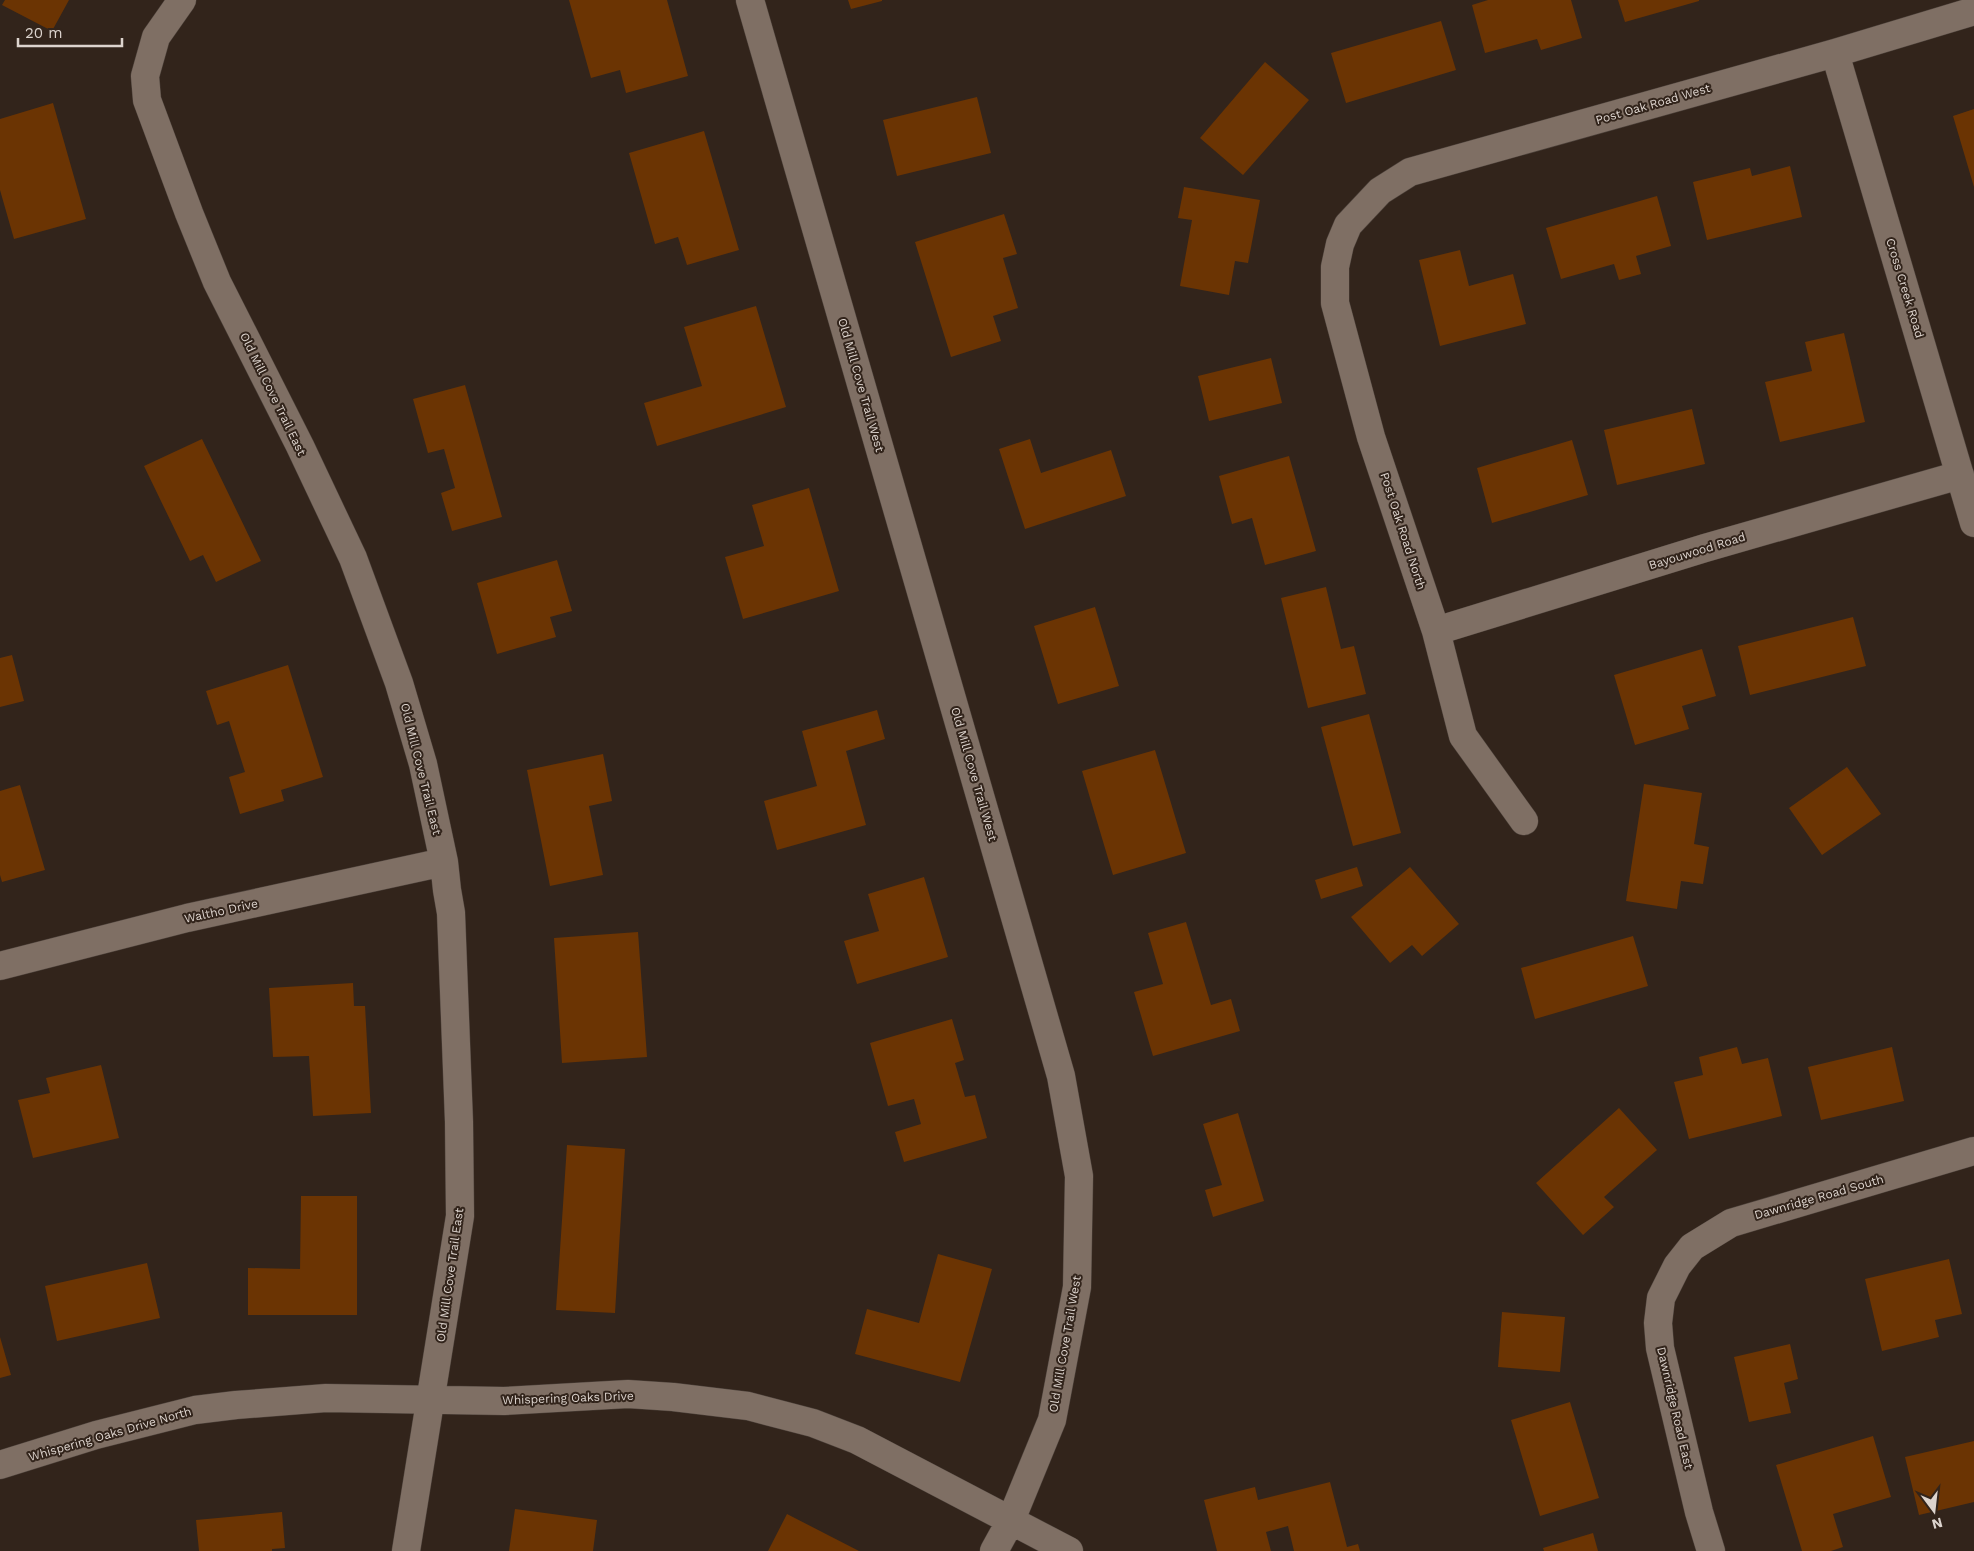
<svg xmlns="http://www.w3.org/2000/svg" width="1974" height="1551" viewBox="0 0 1974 1551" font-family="'Work Sans',sans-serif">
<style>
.building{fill:#6b3403}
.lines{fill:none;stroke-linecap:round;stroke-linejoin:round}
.minor-casing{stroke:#4c413a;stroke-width:29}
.minor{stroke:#7f6f64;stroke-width:28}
.labels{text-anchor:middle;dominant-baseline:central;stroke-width:4;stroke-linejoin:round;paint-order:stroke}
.street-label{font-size:12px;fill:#ddd4ce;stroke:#32241b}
</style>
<rect width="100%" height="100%" fill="#32241b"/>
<path class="building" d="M5 0H69L52 31 2 5Z
M569 0H667L688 76 626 93 620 70 591 78Z
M848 0H882V1L851 9Z
M1488 0H1571L1582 38 1541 50 1537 39 1485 53 1472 5Z
M1618 0H1699V1L1625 22Z
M1441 21 1456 70 1346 103 1331 53Z
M1265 62 1309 100 1243 175 1200 138Z
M977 97 991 153 897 176 883 120Z
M53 103 86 219 14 239 0 190V119Z
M1974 109V187L1953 116Z
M704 131 739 250 687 265 678 237 655 244 629 153Z
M1790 166 1802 217 1707 240 1693 182 1750 168 1752 176Z
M1184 187 1260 200 1248 263 1235 261 1229 295 1180 286 1192 220 1178 218Z
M1657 196 1671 246 1636 256 1641 274 1619 280 1614 264 1561 279 1546 228Z
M1004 214 1017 254 1003 258 1018 308 993 316 1001 341 951 357 915 242Z
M1460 250 1469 286 1513 274 1526 324 1440 346 1419 260Z
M756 306 786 407 657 446 644 403 702 386 684 327Z
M1844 333 1865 422 1780 442 1765 382 1812 371 1805 342Z
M1271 358 1282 403 1209 421 1198 376Z
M465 385 502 517 452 531 441 493 455 488 444 449 428 453 413 399Z
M1692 409 1705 464 1617 485 1604 430Z
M202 439 261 561 216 582 203 555 190 561 144 466Z
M1030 439 1041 473 1111 450 1126 496 1025 529 999 449Z
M1572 440 1588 495 1492 523 1477 468Z
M1289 456 1316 551 1265 565 1252 518 1232 524 1219 476Z
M809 488 839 591 743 619 725 557 764 546 752 505Z
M557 560 572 611 550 617 556 637 497 654 477 583Z
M1326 587 1341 649 1354 646 1366 694 1308 708 1281 598Z
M1095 607 1119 686 1058 704 1034 626Z
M1853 617 1866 666 1750 695 1738 646Z
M1702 649 1716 696 1682 706 1689 729 1635 745 1614 675Z
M12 655 24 701 0 707V658Z
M288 665 323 777 281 790 284 801 240 814 229 777 245 772 229 721 217 725 206 691Z
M877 710 885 739 846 751 866 825 777 850 764 801 817 786 802 731Z
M1369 714 1401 833 1353 846 1321 727Z
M1155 750 1186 853 1113 875 1082 771Z
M603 754 612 801 589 806 603 875 550 886 527 770Z
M1847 767 1881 814 1822 855 1789 808Z
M1644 784 1702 793 1694 844 1709 847 1703 884 1681 881 1677 909 1626 901Z
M20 785 45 870 2 882 0 875V791Z
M1357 867 1363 886 1321 899 1315 880Z
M1410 867 1459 924 1422 956 1412 945 1390 963 1351 917Z
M924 877 948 957 857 984 844 941 879 931 868 894Z
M1186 922 1211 1005 1231 999 1240 1031 1153 1056 1134 992 1163 984 1148 933Z
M638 932 647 1057 562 1063 554 938Z
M1633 936 1648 986 1535 1019 1521 968Z
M353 983 354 1006H365L371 1113 313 1116 309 1056 273 1057 269 988Z
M952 1019 964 1060 955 1063 965 1097 975 1095 987 1138 904 1162 895 1132 921 1124 914 1099 888 1106 870 1043Z
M1737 1047 1742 1064 1768 1058 1782 1116 1689 1139 1674 1082 1703 1075 1699 1057Z
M1892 1047 1904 1101 1821 1120 1808 1067Z
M101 1065 119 1138 33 1158 18 1100 50 1093 46 1078Z
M1619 1108 1657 1150 1604 1197 1614 1207 1583 1235 1536 1183Z
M1238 1113 1264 1201 1213 1217 1205 1190 1222 1185 1203 1124Z
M567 1145 625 1149 615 1313 556 1310Z
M301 1196H357V1315H248V1268L300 1269Z
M938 1254 992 1269 960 1382 855 1354 867 1309 919 1323Z
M1949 1259 1962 1314 1935 1320 1939 1337 1882 1351 1865 1279Z
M147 1263 160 1318 57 1341 45 1286Z
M1502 1312 1565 1317 1560 1372 1498 1367Z
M0 1337 11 1375 0 1378Z
M1790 1344 1798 1379 1784 1383 1791 1413 1749 1422 1734 1357Z
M1570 1402 1599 1498 1540 1516 1511 1420Z
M1873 1436 1891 1497 1833 1514 1843 1547 1831 1551H1802L1776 1465Z
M1974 1441V1502L1919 1515 1905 1457Z
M1330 1482 1347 1547 1358 1544 1360 1551H1294L1288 1526 1266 1532 1271 1551H1217L1204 1500 1255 1487 1258 1500Z
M515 1509 597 1520 593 1551H509Z
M282 1512 285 1548 272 1549V1551H199L196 1520Z
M787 1514 859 1551H768Z
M1593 1533 1598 1551H1544L1543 1548Z"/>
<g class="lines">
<defs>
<path id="minor" d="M182 0 156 37 145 76 147 100 189 213 217 282 300 446 353 558 399 683 423 764 444 862 447 890 451 913 459 1122 460 1216 406 1551
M750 0 1061 1076 1079 1176 1077 1287 1052 1420 1011 1520 994 1551
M1835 53 1974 523
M1436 631 1705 548 1960 475
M1524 821 1463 736 1436 631 1371 437 1335 303V267L1340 244 1348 225 1380 191 1410 172 1835 53 1974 11
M0 966 187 918 444 862
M0 1465 96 1435 195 1410 236 1405 326 1398 504 1401 628 1394 673 1397 748 1406 813 1423 857 1440 1069 1551
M1711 1551 1699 1512 1660 1348 1658 1323 1661 1298 1677 1266 1692 1247 1731 1223 1974 1151"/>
</defs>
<use href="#minor" class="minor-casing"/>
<use href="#minor" class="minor"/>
</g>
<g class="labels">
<g class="street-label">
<text transform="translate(1653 104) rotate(-16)">Post Oak Road West</text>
<text transform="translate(1905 288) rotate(73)">Cross Creek Road</text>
<text transform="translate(861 385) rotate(74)">Old Mill Cove Trail West</text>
<text transform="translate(273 394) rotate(64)">Old Mill Cove Trail East</text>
<text transform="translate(1403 531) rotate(72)">Post Oak Road North</text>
<text transform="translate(1697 551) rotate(-17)">Bayouwood Road</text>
<text transform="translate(421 769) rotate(76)">Old Mill Cove Trail East</text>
<text transform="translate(974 774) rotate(74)">Old Mill Cove Trail West</text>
<text transform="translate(221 911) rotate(-12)">Waltho Drive</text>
<text transform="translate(1819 1197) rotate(-16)">Dawnridge Road South</text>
<text transform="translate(450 1275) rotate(-82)">Old Mill Cove Trail East</text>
<text transform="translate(1065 1344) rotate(-80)">Old Mill Cove Trail West</text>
<text transform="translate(568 1398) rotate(-2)">Whispering Oaks Drive</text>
<text transform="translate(1675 1408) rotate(77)">Dawnridge Road East</text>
<text transform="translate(110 1434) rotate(-16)">Whispering Oaks Drive North</text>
</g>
</g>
<g transform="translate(1934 1511) rotate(165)" stroke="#32241b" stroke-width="4" paint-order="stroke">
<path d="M0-4L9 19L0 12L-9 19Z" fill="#ddd4ce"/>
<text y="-8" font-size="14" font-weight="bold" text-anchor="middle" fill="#ddd4ce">N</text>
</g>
<path d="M18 38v8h104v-8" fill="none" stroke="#ddd4ce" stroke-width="2.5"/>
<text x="25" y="38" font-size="15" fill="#ddd4ce" stroke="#32241b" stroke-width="4" paint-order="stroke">20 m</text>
</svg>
